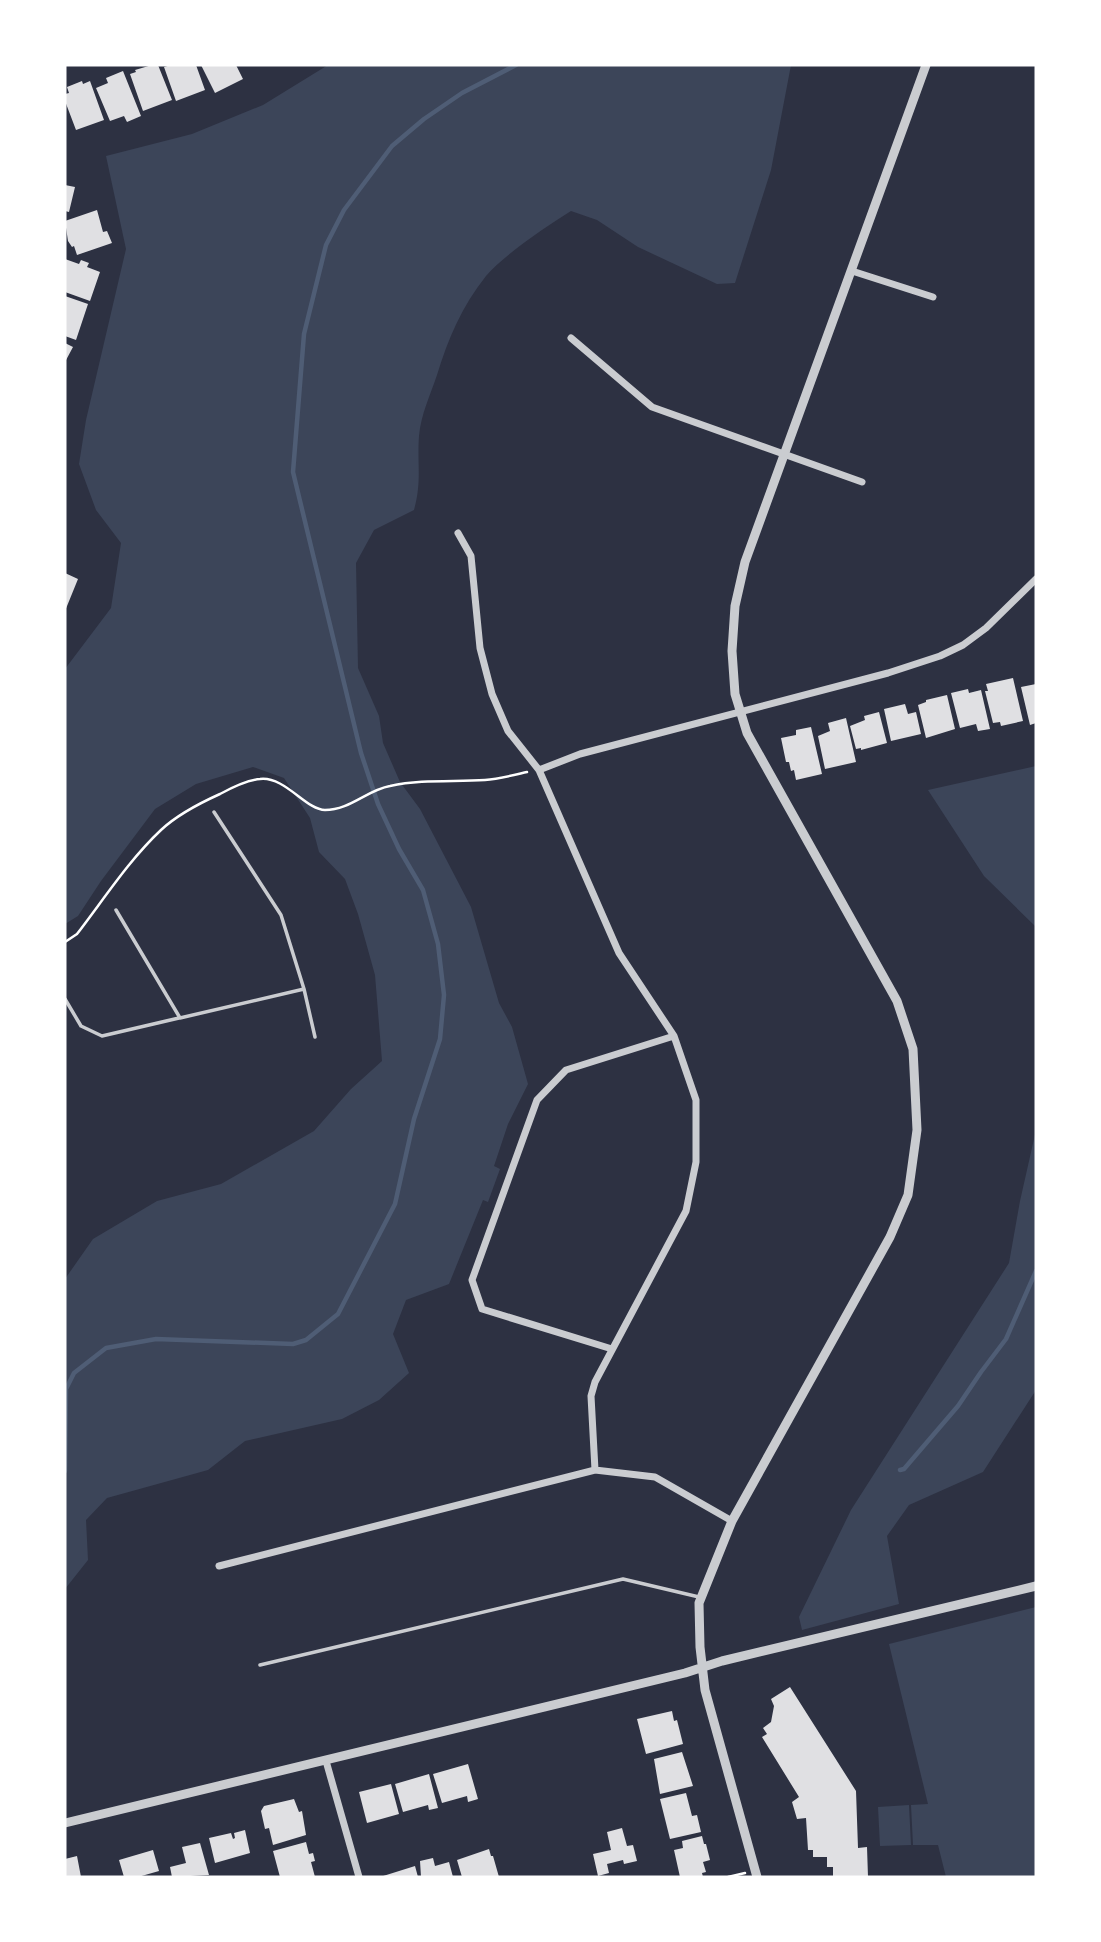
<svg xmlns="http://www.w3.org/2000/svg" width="1101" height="1942" viewBox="0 0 1101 1942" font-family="'Exo 2',sans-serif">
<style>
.green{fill:#3c4559}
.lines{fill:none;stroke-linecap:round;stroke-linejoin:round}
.stream{stroke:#4f5d75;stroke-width:4.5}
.building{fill:#e0e0e3}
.path{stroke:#fff;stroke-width:2.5}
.service{stroke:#caccd0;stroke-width:3.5}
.minor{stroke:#caccd0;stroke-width:7}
.tertiary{stroke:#caccd0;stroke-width:9}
</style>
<rect width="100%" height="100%" fill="#2d3142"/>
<path class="green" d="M328 65H791L771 170 735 283 717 284 638 247 597 220 571 211C547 226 504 255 486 276 462 306 448 339 437 375 430 396 421 414 419 436 417 465 422 481 414 510L374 530 356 563 358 668 379 716 383 743 400 782 420 809 471 907 499 1003 512 1027 528 1084 508 1124 494 1166 500 1169 488 1202 483 1200 449 1284 406 1300 393 1334 409 1373 379 1400 342 1419 245 1441 208 1470 107 1498 86 1520 88 1560 65 1589V1279L93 1239 157 1201 221 1184 314 1131 351 1089 382 1061 375 975 358 914 345 879 319 852 310 818 284 778 253 767 196 784 155 809 101 881 78 916 65 924V669L111 608 121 543 96 510 79 464 86 420 126 249 106 156 192 134 263 105Z
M1036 766V927L984 876 928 790Z
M1036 1130V1390L983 1472 909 1505 887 1536 899 1604 802 1630 799 1617 851 1510 1009 1263 1020 1201Z
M1036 1607V1877H946L938 1845H913L911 1805 928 1804 889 1644Z
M909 1805 911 1845 880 1846 878 1807Z"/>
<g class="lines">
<path class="stream" d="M900 1470 904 1469 958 1406 981 1372 1006 1339 1036 1271
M65 1471 66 1389 74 1373 106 1348 156 1339 293 1344 306 1340 338 1314 395 1204 414 1119 440 1039 444 995 438 944 423 890 399 849 378 804 361 753 293 472 304 334 326 245 344 210 392 146 424 119 462 93 516 65"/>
</g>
<path class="building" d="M152 65H158L172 100 143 111 130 74 136 72 135 70Z
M171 65H196L205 90 176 101 164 67Z
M201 65H236L243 79 215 93Z
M123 71 141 116 127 122 124 116 110 121 96 88 108 83 106 78Z
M82 81 83 84 90 81 104 120 76 130 65 101V94L69 93 67 87Z
M65 185 75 187 69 212 65 211Z
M97 210 103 232 107 231 112 243 77 255 74 246 72 247 68 241 65 221Z
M65 259 79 264 81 260 89 263 87 267 100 272 90 301 65 292Z
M65 296 88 304 76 340 65 336Z
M65 343 73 347 65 362Z
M65 573 78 579 65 611Z
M1013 678 1023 721 1001 726 1000 722 993 723 985 691H988L986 684Z
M1036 684V723L1030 725 1021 687Z
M968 689 969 693 981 690 990 729 978 731 976 724 960 728 951 693Z
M947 695 955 729 926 738 918 705 926 702V700Z
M905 704 908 714 916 712 921 734 891 741 884 709Z
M879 712 887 743 861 750V748L856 749 850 726 865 720 864 716Z
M846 718 856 762 825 769 818 736 830 731 828 723Z
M811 727 822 774 796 780 794 770 791 771 789 762H786L781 738 796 735V730Z
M790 1687 856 1791 858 1848 867 1847 868 1877H833V1867H827V1857H813V1850H808L806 1818 797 1819 792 1802 799 1797 762 1737 767 1734 763 1728 771 1722 774 1706 771 1699Z
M672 1711 674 1721 677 1720 683 1744 646 1754 637 1719Z
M682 1752 693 1786 660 1794 654 1759Z
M468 1764 478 1799 468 1802 467 1796 442 1803 433 1774Z
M429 1774 438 1808 429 1810 428 1805 403 1812 395 1784Z
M391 1784 399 1814 367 1823 359 1792Z
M686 1793 692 1816 697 1815 701 1832 670 1839 660 1799Z
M294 1799 299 1812 302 1811 306 1835 273 1845 269 1828 265 1829 261 1811 264 1806Z
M622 1828 627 1846 633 1845 637 1861 624 1864 623 1860 607 1864 609 1873 598 1876 593 1854 611 1850 607 1832Z
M245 1830 250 1853 215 1863 209 1838 231 1833 233 1839 235 1838 234 1833Z
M702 1836 704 1844H706L710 1860 703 1862 706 1872 702 1873 703 1877H680L674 1850 683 1848 682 1841Z
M306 1842 309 1854 313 1853 315 1861 311 1862 315 1877H280L273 1851Z
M200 1843 209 1875 172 1877 170 1867 186 1863 182 1847Z
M489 1849 491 1856H493L499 1877H462L457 1860Z
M153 1850 159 1871 138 1877H124L119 1860Z
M77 1856 81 1877H65V1859Z
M433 1858 435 1866 449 1862 453 1877H421L420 1861Z
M415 1866 418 1877H380Z"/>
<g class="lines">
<path class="path" d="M65 942 77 934C104 899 129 860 161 830 177 815 200 803 220 794 231 788 247 780 260 779 285 776 306 810 325 810 350 810 367 790 390 786 422 779 453 782 485 780 499 779 514 775 527 772
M728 1877 745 1873"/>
<path class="service" d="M214 812 281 915 304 989 315 1037
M116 910 180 1018 304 989
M65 999 81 1026 102 1036 179 1018
M260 1665 623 1579 699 1597"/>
<path class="minor" d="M852 271 933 297
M571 338 652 407 862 482
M458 533 471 556 480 648 492 694 508 731 539 770 619 953 674 1036 696 1100V1162L686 1211 595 1382 591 1396 595 1470
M539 770 580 754 888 673 940 656 963 645 986 628 1036 579
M612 1349 482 1309 472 1280 537 1100 566 1070 674 1036
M219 1566 595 1470 655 1477 732 1521
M326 1761 359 1877"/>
<path class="tertiary" d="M65 1823 685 1673 722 1661 1036 1586
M757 1877 705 1690 700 1647 699 1603 732 1521 890 1237 908 1195 917 1130 913 1049 897 1001 747 733 735 694 732 651 735 606 745 562 926 65"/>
</g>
<rect width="1101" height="1942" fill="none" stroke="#ffffff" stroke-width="133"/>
</svg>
